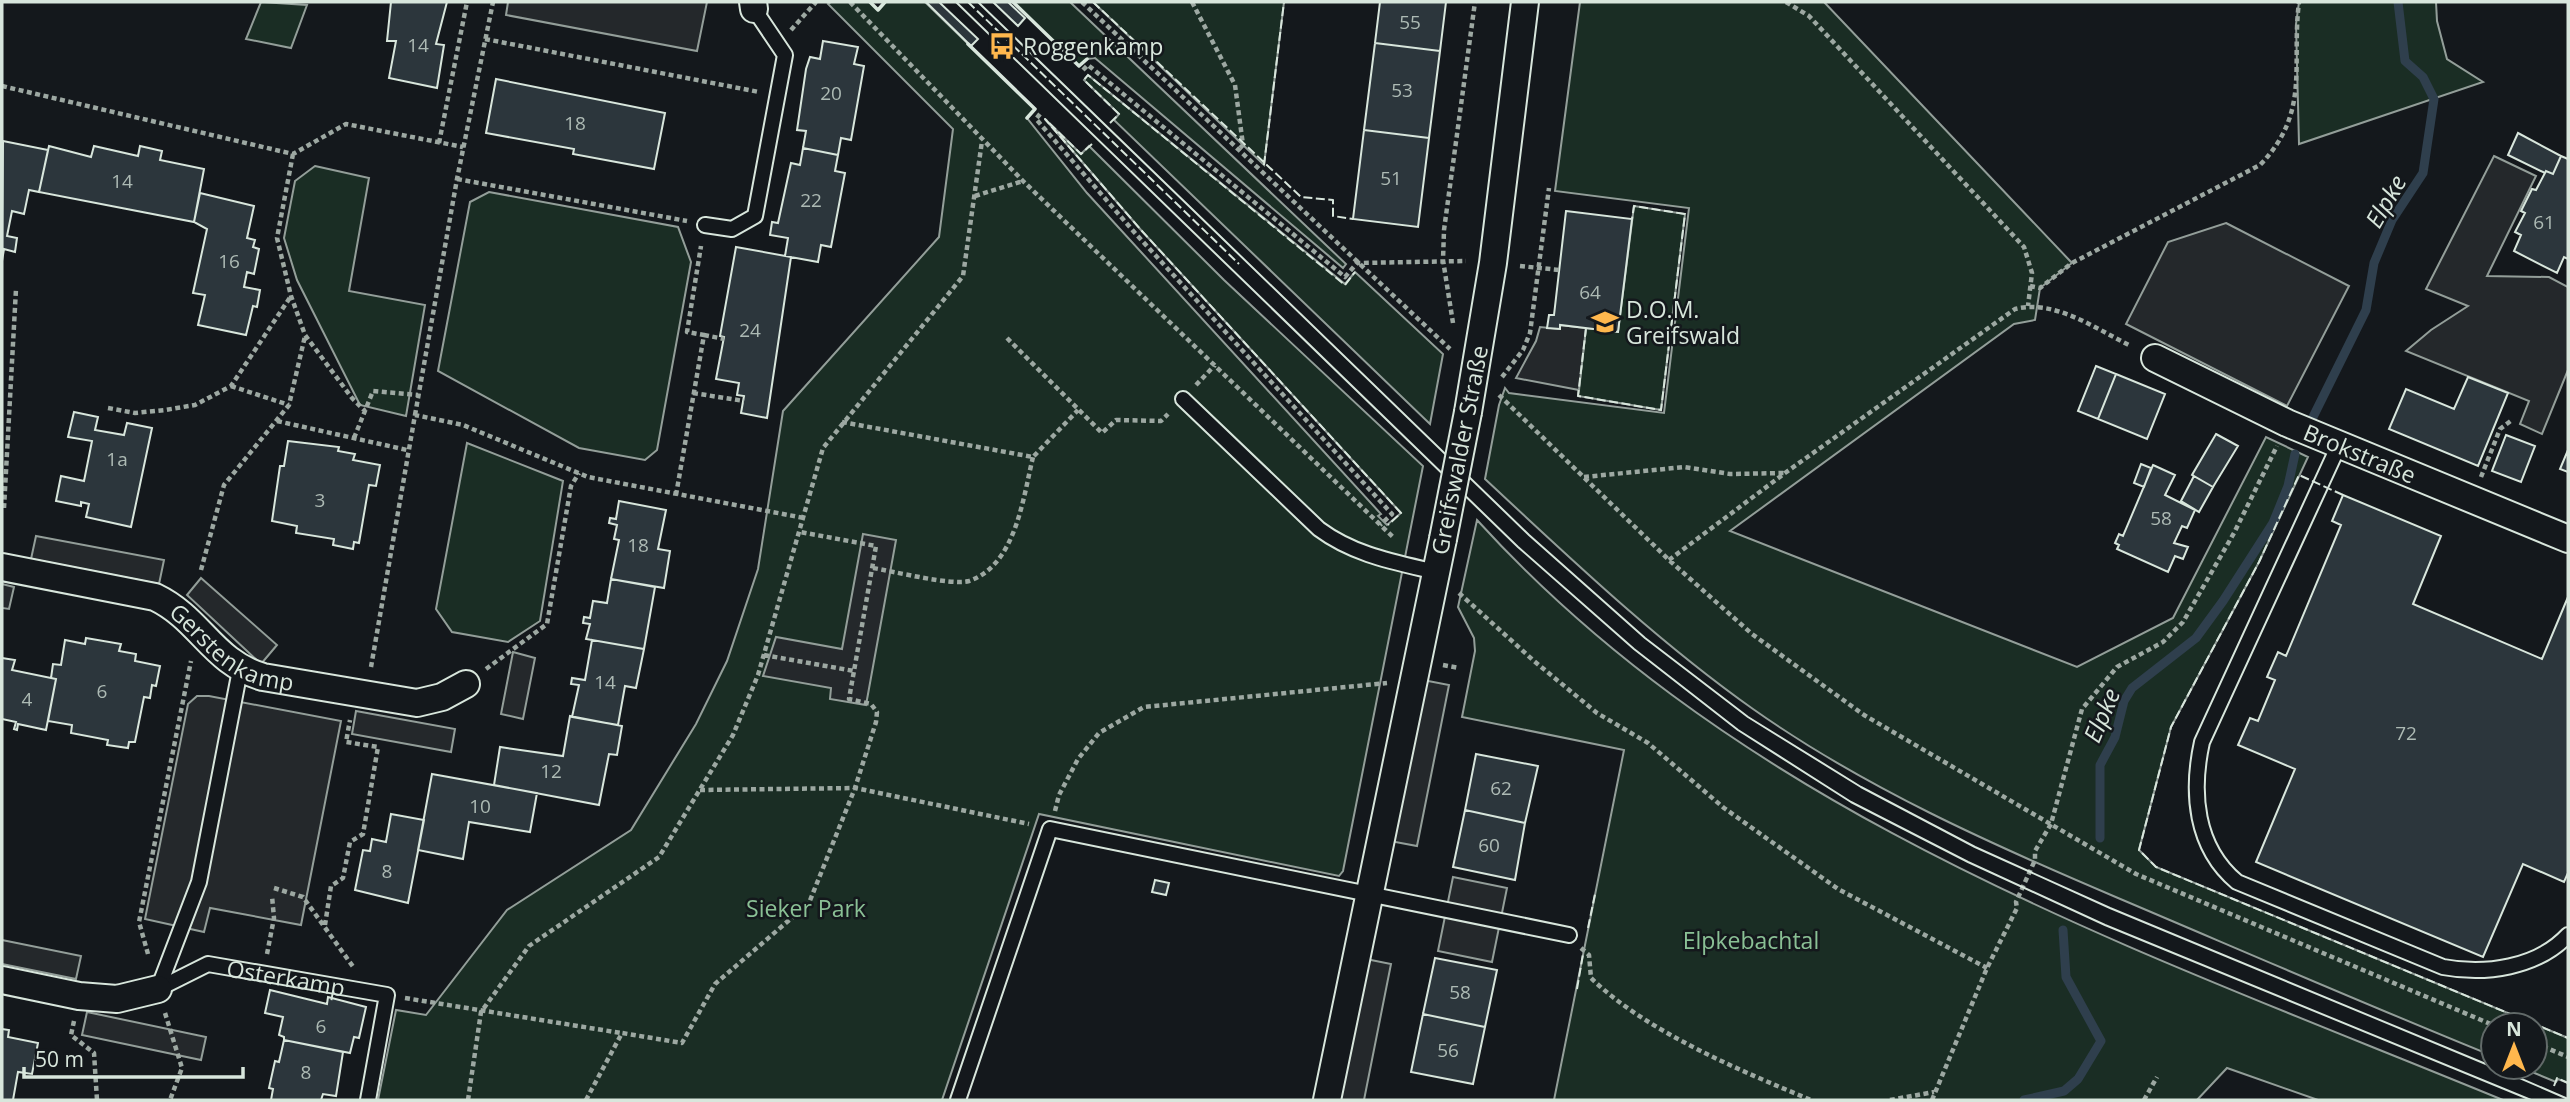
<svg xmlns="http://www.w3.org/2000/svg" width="2570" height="1102" viewBox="0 0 2570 1102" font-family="'Open Sans',sans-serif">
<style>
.green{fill:#1a2d24;stroke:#939e99;stroke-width:2}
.parking{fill:#24282b;stroke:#939e99;stroke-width:2}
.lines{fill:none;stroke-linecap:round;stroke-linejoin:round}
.stream{stroke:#2f3f4d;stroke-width:9}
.building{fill:#2c363c;stroke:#d8e6dc;stroke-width:2}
.lane-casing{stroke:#d8e6dc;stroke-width:18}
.street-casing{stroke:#d8e6dc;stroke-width:30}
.path{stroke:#9da8a2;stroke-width:4.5;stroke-dasharray:5 3.5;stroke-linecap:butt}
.lane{stroke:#14181c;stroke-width:14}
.street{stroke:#14181c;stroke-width:26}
.tram{stroke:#d8e6dc;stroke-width:2}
.street-bridge-casing{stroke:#d8e6dc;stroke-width:30;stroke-linecap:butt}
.street-bridge{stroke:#14181c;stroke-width:26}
.fence{stroke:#d8e6dc;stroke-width:2;stroke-dasharray:9 3.5;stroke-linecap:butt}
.wall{stroke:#d8e6dc;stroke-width:3.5}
.labels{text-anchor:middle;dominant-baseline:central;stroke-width:5;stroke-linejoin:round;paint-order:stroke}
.number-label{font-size:19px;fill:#adbab4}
.poi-label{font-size:23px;fill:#d8e6dc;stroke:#14181c;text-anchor:start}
.street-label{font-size:23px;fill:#d8e6dc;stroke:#14181c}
.park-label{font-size:23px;fill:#8ac095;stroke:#14181c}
.water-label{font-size:24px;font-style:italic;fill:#d8e6dc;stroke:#14181c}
</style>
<rect width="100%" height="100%" fill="#14181c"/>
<path class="green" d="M261 2 307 5 291 48 246 39Z
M831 2H870L878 10 885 2H925L1035 109 1027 118 1087 193 1381 514 1378 516 1387 525 1401 513 1141 230 1045 119 1081 154 1089 146 1224 280 1423 466 1343 871 1339 876 1039 814 942 1100H378L396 1010 426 1015 507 910 631 830 696 724 727 661 758 569 783 411 939 237 953 129 828 4Z
M1013 2H1070L1346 264 1343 268 1095 58 1087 59 1079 66Z
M1093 2H1284L1264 165 1243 145Z
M1580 2H1824L2072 263 2040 288 2035 320 2014 324 1730 531 2077 667 2173 618 2266 437 2308 457 2259 562 2171 727 2139 850 2156 867 2568 1038V1083L2558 1079 2556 1082 2520 1067H2535V1025H2493V1056C2367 1005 2243 951 2118 898 1993 845 1865 788 1753 709 1657 641 1571 559 1485 479L1499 405 1505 388 1509 393 1664 413 1689 208 1555 191Z
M2299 2H2436L2437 21 2447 59 2483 82 2299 144 2296 24Z
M1088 75 1345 284 1355 272 1443 354 1430 424 1114 120 1119 114 1084 80Z
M315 166 369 178 349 291 425 305 406 416 360 405 297 280 284 238 295 181Z
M489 192 678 227 691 262 657 450 645 460 579 448 438 371 470 202Z
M1634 206 1685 214 1661 410 1578 396 1586 328 1618 332Z
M467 443 563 481 540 621 508 642 452 632 436 609Z
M1477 520C1750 820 2139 950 2503 1100H2318L2227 1068 2197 1100H1554L1624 750 1462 717 1475 651 1474 638 1458 607Z"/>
<path class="parking" d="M508 2H707L697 51 506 15Z
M2494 156 2536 176 2487 276 2549 277 2568 287V370L2542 434 2520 424 2529 401 2406 351 2431 330 2468 306 2426 289Z
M2226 223 2349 286 2287 406 2126 324 2168 242Z
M1560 325 1586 328 1579 390 1516 378 1536 341 1540 327 1560 329Z
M863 534 896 540 866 705 830 699 831 688 763 676 776 637 842 649Z
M36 536 164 560 159 584 31 559Z
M201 578 277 645 261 664 187 595Z
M2 584 14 587 9 609 2 608Z
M513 652 535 658 523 719 501 714Z
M1423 680 1449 685 1417 846 1390 841Z
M197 696H209L341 721 301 925 210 908 204 932 145 919 188 704Z
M356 711 455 729 451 752 352 734Z
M1453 877 1507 888 1492 962 1438 951Z
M2 940 81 956 76 979 2 964Z
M1366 959 1391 964 1364 1100H1338Z
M87 1012 206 1037 201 1060 82 1035Z"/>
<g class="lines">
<path class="stream" d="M2313 417 2366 310 2374 263 2392 220 2423 173 2434 99 2423 77 2405 61 2398 2
M2100 838V765L2115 737 2124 701 2132 688 2196 638 2223 601 2273 523 2288 486 2295 454
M2024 1100 2064 1091 2078 1079 2101 1041 2066 977 2063 930"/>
</g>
<path class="building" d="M391 2H447L436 44 444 45 437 88 389 78 396 41H387Z
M926 2H939L978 39 971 46Z
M993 2H1008L1025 18 1018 26Z
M1380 2H1446L1440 51 1375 43Z
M823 41 858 47 854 64 864 66 851 140 841 138 838 155 803 148 806 131 797 130 806 69 810 57 820 59Z
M1375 43 1440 51 1429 138 1364 130Z
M496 79 665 113 654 169 573 154 574 149 486 133Z
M1364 130 1429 138 1418 227 1353 219Z
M2518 133 2561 156 2553 174 2546 171 2545 173 2508 155Z
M3 141 48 150 39 192 29 190 24 214 12 211 7 236 17 238 15 252 4 249 2 261Z
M49 146 91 157 94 146 138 156 140 146 162 151 160 160 204 169 194 222 39 192Z
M803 148 838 155 835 171 845 173 831 247 821 245 818 262 785 256 788 238 770 235 772 222 778 223 791 163 800 165Z
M2561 156 2568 159V259L2564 257 2557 273 2514 251 2521 235 2515 232 2525 213 2521 211 2532 189 2536 190 2546 171 2553 174Z
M200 193 254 206 247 238 255 240 253 247 259 249 254 274 247 272 244 287 260 290 257 307 253 306 246 335 198 325 205 295 193 293 207 229 194 222Z
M1566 211 1632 219 1618 332 1560 325V329L1547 328 1549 315H1554Z
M736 247 791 257 767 418 741 413 744 396 737 395 739 383 716 379 724 337 720 336Z
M2096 366 2116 374 2098 419 2078 411Z
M2116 374 2165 394 2147 439 2098 419Z
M2468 377 2508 393 2478 466 2389 429 2406 389 2454 409Z
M74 412 98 417 95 430 124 435 127 423 152 428 131 527 86 517 89 504 81 502V506L56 501 61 476 84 481 92 441 68 437Z
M2216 434 2238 446 2213 487 2192 475Z
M2506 435 2535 446 2521 482 2492 471Z
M288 441 339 447 338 451 355 454 353 460 380 465 376 486 369 485 359 543 354 542 353 549 333 545 334 539 296 533 297 526 272 521 280 466H284Z
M2568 450V472L2560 469Z
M2141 464 2151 468 2144 487 2134 483Z
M2153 465 2175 475 2165 495 2195 510 2187 528 2182 526 2174 543 2188 547 2183 559 2175 556 2168 572 2117 549 2119 545 2115 543 2119 534 2123 536Z
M2194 476 2213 487 2199 512 2181 501Z
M2343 495 2441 536 2413 604 2542 659 2568 597V873L2564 882 2523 864 2483 957 2256 862 2295 769 2238 745 2250 718 2258 721 2275 680 2267 677 2278 652 2286 656 2341 525 2332 521Z
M619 501 666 510 658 549 670 551 664 588 611 579 619 540 614 539 617 525 609 523 610 518 616 519Z
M611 579 655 587 644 649 586 639 590 624 583 623 584 617 590 618 593 601 607 603Z
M86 638 121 644 119 651 136 654 135 661 160 666 156 686 152 685 150 698 144 697 135 742H129L128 748 107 745 108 740 71 733 72 725 48 721 56 679 51 678 53 664 61 665 65 640 85 644Z
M592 640 644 649 636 688 625 686 618 725 572 717 579 685 571 684 572 678 585 680Z
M2 658 15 660 12 670 56 679 46 730 18 724 17 730 14 729 16 722 2 719Z
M570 716 622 726 617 755 609 754 599 805 494 785 500 747 563 756Z
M1476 754 1538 766 1525 823 1465 810Z
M432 774 537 793 530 832 469 822 463 859 418 850Z
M1465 810 1525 823 1515 880 1453 867Z
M391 814 424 820 408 903 355 890 363 850 370 851 372 839 386 842Z
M1155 880 1169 883 1166 895 1152 892Z
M1435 958 1497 970 1485 1027 1423 1014Z
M270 990 327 1004 328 997 366 1007 359 1038 354 1037 350 1053 284 1040V1037L279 1035 283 1017 265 1013Z
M1423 1014 1485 1027 1473 1084 1411 1072Z
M2 1029 9 1030 8 1037 38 1043 32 1074 18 1072 13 1100H2Z
M284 1040 343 1052 336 1096 323 1094 321 1100H271L273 1089 269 1088 275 1061 279 1062Z"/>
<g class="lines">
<defs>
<g id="lane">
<path d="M705 225 732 229 755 216 785 55 754 9"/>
<path d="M1183 399 1319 529C1354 555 1394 562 1436 572"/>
<path d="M2339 445 2202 742C2191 792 2195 847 2237 882L2443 967C2485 975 2537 968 2568 935"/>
<path id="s1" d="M158 989 208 964 387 995 368 1100"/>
<path d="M158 989 199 882 240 670"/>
<path d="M958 1100 1050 829 1569 935"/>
</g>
<g id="street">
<path d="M753 2 754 9"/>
<path id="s2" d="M2155 358 2287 423 2568 539"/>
<path d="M1468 412 1493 263 1525 2"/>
<path id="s3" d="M2 567 155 597C201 619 212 662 263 677L417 703 442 697 466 684"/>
<path d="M2 980 79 996 117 999 158 989"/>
<path d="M1327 1100 1443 539"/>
</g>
</defs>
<use href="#lane" class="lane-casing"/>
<use href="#street" class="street-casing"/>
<path class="path" d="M850 2 1023 181 1394 538
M1082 2 1450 349
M1192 2 1235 85 1243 145 1238 150
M1786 2 1809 16 2024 247 2032 273 2028 306
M791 30 816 2
M485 39 759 92
M1083 70 1088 65 1345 277 1357 263 1466 261
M2 86 293 154 346 124 463 147
M1040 114 1036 119 1135 233 1392 514 1380 525
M439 143 467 2
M293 154 277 238 291 296 305 335 352 398 365 411
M457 179 687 221
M975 196 1023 181
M1520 266 1559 270
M2030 286 2040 288 2072 263 2260 165C2311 112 2291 66 2299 2
M1453 323 1443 260 1444 230 1475 2
M704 335 724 339
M1007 338 1102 433 1116 420 1161 421 1168 414
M1502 377 1523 350 1530 333 1549 188
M1196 385 1215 365
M231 386 289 405
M693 393 744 401
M1499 395 1669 560 1752 634 1864 715 2136 874 2493 1025
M108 408 135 413 165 410 195 405 231 386 291 296
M415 415 457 179 493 2
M277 421 407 450
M842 422 1033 457 1078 410
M354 438 373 391 418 395
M1584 477 1684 467 1730 474 1784 473
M2481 477 2500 429 2512 420
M676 495 704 335 687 332 701 246
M4 508 16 289
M1669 560 1785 473 2015 309C2055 299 2096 329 2131 346
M873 568C892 571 952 586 969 581 1016 565 1023 498 1033 457
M201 570 224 485 289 405 305 336
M1459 593 1534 661 1597 713 1648 743 1724 808 1838 889 1987 968
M764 655 854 671 876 546 800 532
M1443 665 1459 668
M371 667 415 415 463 425 588 477 804 518
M486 669 547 624 571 486 579 473
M700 790 855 788 1029 824
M1055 811 1059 795 1078 759 1099 733 1144 707 1387 683
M274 888 303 897 354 968
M325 925 331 886 343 878 350 842 363 834 378 747 346 742 350 720
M1581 948 1589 955 1591 978C1645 1031 1741 1071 1811 1100
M148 954 139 922 191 661
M267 954 274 918 272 896
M405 998 621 1033
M165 1013 182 1068 170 1100
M74 1021 71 1035 94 1053 97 1100
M2535 1043 2568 1057
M468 1100 481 1012 529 946 659 857 733 735 758 675 823 448 963 276 982 141
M586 1100 622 1033 682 1043 715 984 809 903 855 788 876 722 877 712 871 704 849 699 854 671
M1890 1100 1934 1092
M1932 1100 1987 968 2017 908 2016 902 2035 860V851L2051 824 2082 709 2117 667 2163 642 2183 622 2234 533 2277 446
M2144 1100 2157 1077"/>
<use href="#lane" class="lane"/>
<use href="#street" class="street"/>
<path class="tram" d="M956 2 1518 547 1634 649 1738 730 1851 802 1968 862 2105 925 2531 1100
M978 2 1529 535 1645 638 1748 717 1861 787 1975 847 2110 908 2493 1067
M2494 1067 2568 1099"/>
<defs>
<path id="street-bridge" d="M1443 539 1468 412"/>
</defs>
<use href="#street-bridge" class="street-bridge-casing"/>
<use href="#street-bridge" class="street-bridge"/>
<path class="fence" d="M968 2 1239 264
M1093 2 1301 197 1333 200V216L1353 219
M1110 123 1119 114 1084 80 1088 75 1345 285 1355 272
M1092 144 1081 154 1045 119 1141 230 1401 513 1388 525
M1264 165 1284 2
M1586 328 1578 396 1661 410 1685 214 1634 206 1632 219
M2343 495 2299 475 2259 562 2171 727 2139 850 2156 867 2568 1038
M1588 928 1595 894
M1577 989 1583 954
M2554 1086 2557 1078 2568 1083"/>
<path class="wall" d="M870 2 878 10 885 2
M1013 2 1079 66 1087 59
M968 44 1035 109 1027 118"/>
</g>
<defs>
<symbol id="bus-bare" viewBox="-9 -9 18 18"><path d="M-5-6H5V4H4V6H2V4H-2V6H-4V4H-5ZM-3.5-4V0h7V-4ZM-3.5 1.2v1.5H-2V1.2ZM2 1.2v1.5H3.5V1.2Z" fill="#ffb74d" stroke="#14181c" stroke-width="2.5" paint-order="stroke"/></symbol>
<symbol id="school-bare" viewBox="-9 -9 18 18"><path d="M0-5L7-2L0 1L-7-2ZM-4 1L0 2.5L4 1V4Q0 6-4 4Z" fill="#ffb74d" stroke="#14181c" stroke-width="2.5" paint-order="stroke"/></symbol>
</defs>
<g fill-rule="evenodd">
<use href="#bus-bare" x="983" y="27" width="38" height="38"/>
<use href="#school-bare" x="1586" y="303" width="38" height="38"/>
</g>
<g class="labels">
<g class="number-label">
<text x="1410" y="22">55</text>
<text x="418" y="45">14</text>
<text x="1402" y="90">53</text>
<text x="831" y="93">20</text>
<text x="575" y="123">18</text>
<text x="1391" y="178">51</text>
<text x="122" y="181">14</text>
<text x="811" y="200">22</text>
<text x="2544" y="222">61</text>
<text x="229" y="261">16</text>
<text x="1590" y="292">64</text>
<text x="750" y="330">24</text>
<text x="117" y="459">1a</text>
<text x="320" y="500">3</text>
<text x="2161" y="518">58</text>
<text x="638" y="545">18</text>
<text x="605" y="682">14</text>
<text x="102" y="691">6</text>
<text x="27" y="699">4</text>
<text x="2406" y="733">72</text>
<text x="551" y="771">12</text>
<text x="1501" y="788">62</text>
<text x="480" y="806">10</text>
<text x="1489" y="845">60</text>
<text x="387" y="871">8</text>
<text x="1460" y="992">58</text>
<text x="321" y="1026">6</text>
<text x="1448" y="1050">56</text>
<text x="306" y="1072">8</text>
</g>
<g class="poi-label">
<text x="1023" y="46">Roggenkamp</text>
<text x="1626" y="309">D.O.M.<tspan x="1626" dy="26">Greifswald</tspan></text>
</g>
<g class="street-label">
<text transform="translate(1459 450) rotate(-79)">Greifswalder Straße</text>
<text stroke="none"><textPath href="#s2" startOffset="226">Brokstraße</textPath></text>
<text stroke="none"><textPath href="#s3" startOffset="250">Gerstenkamp</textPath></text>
<text stroke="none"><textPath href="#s1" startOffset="135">Osterkamp</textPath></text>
</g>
<g class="park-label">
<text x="806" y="908">Sieker Park</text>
<text x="1751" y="940">Elpkebachtal</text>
</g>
<g class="water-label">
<text transform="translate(2385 201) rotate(-60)">Elpke</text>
<text transform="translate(2101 715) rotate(-67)">Elpke</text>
</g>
</g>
<rect width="2570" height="1102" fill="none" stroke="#d8e6dc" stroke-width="7"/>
<g transform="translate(2514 1046)"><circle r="33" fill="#14181c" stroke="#626a69" stroke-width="2"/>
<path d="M0-5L12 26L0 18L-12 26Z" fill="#ffb74d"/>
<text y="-10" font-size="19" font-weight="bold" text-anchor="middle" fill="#d8e6dc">N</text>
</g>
<path d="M24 1067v10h219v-10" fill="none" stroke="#d8e6dc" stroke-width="3.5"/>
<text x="35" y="1067" font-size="21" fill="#d8e6dc" stroke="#14181c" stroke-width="5" paint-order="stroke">50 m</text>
</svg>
